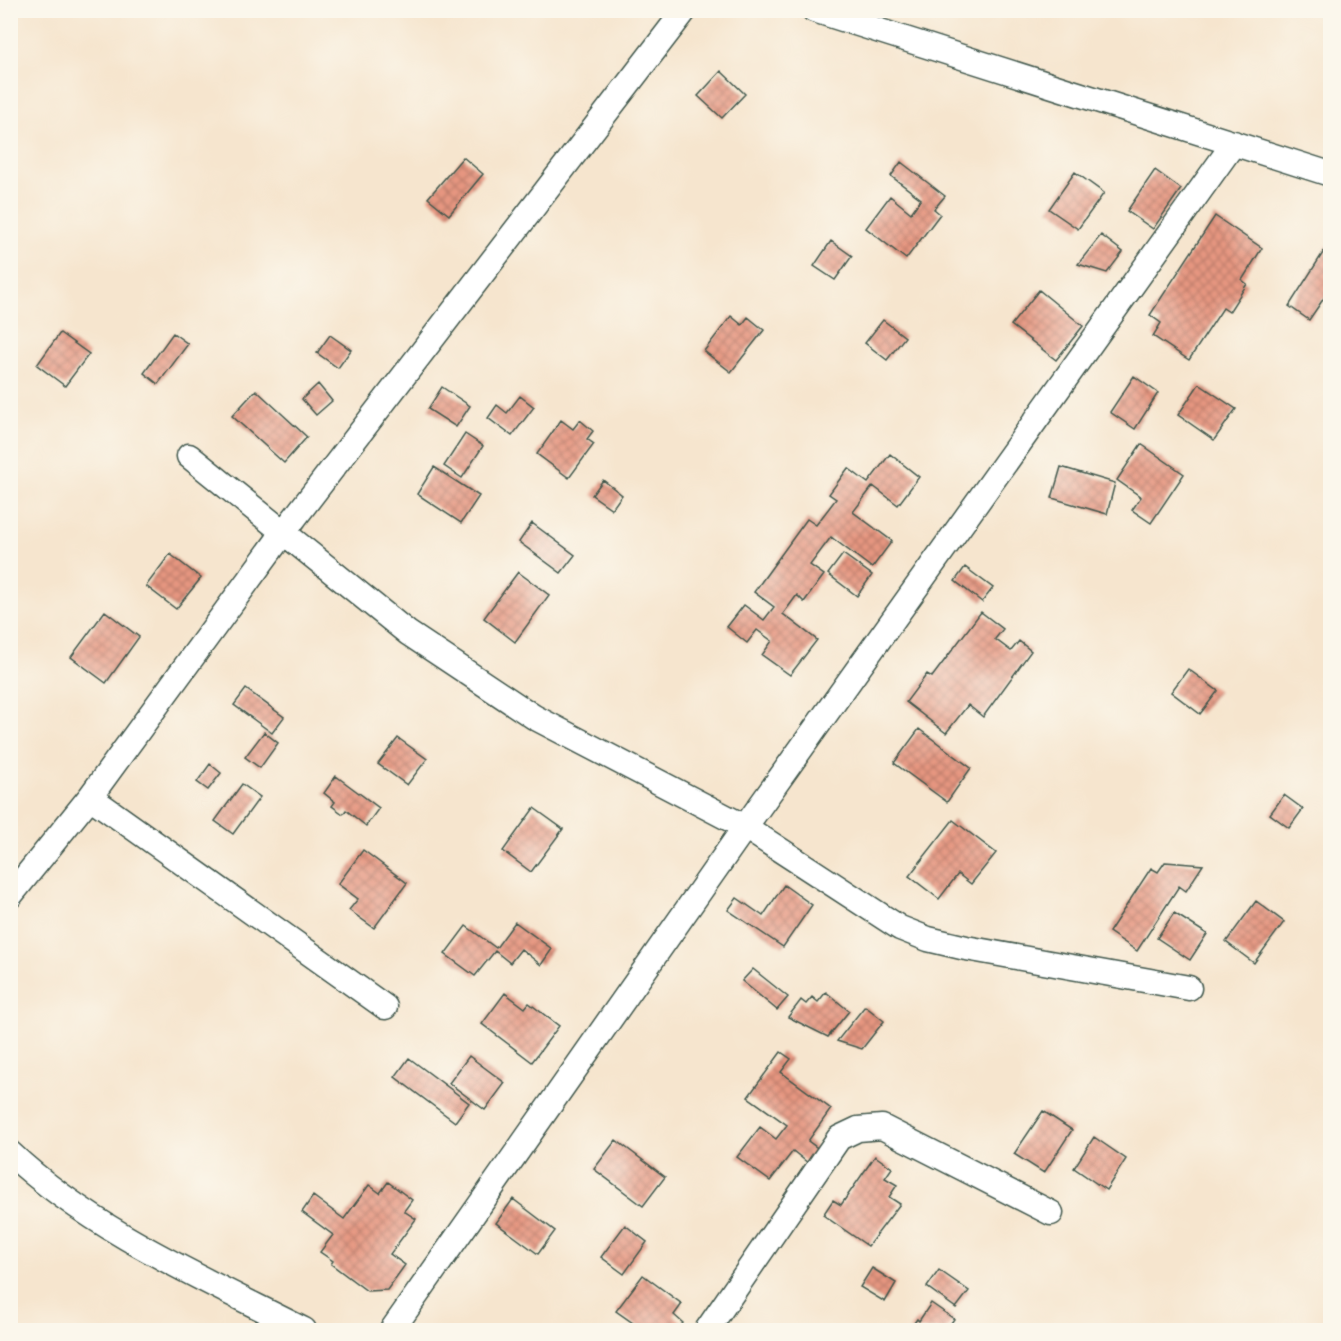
<svg xmlns="http://www.w3.org/2000/svg" width="1341" height="1341" viewBox="0 0 1341 1341" font-family="'IM FELL Great Primer',serif">
<style>
.building{fill:url(#building-cross-hatch)}
.lines{fill:none;stroke-linecap:round;stroke-linejoin:round}
.street-casing{stroke:#3f564b;stroke-width:27}
.street{stroke:#fff;stroke-width:24}
</style>
<defs>
<pattern id="building-cross-hatch" width="8" height="8" patternUnits="userSpaceOnUse" patternTransform="scale(1.5)"><rect width="8" height="8" fill="#e69680"/><path d="M0 0l8 8M0 8l8-8" fill="none" stroke="#ba7c6a"/></pattern>
</defs>
<rect width="100%" height="100%" fill="#fbf7ec"/>
<filter id="ink" filterUnits="userSpaceOnUse"><feTurbulence type="fractalNoise" baseFrequency=".0167" numOctaves="2"/><feDisplacementMap in="SourceGraphic" scale="12" xChannelSelector="R" yChannelSelector="G"/><feConvolveMatrix kernelMatrix="1 2 1 2 8 2 1 2 1" color-interpolation-filters="sRGB"/></filter>
<filter id="wash" filterUnits="userSpaceOnUse"><feTurbulence type="fractalNoise" baseFrequency=".008" numOctaves="4" result="noise"/><feDisplacementMap in="SourceGraphic" scale="24" xChannelSelector="R" yChannelSelector="G"/><feGaussianBlur stdDeviation="1.35" result="paint"/><feColorMatrix in="noise" values="0 0 0 0 0 0 0 0 0 0 0 0 0 0 0 0 0 1.4 0 .05"/><feComposite in="paint" operator="in"/></filter>
<g filter="url(#wash)">
<rect width="100%" height="100%" fill="#f6e5ce"/>
<g id="blocks">
<path class="building" d="M721 71 745 94 722 118 698 96Z
M463 157 483 174 449 215 428 198Z
M901 162 945 196 934 209 940 214 906 259 866 228 890 196 911 213 921 199 891 176Z
M1155 170 1181 189 1153 229 1127 211Z
M1075 172 1104 193 1078 229 1049 209Z
M1215 216 1262 248 1242 280 1247 284 1229 312 1223 308 1189 360 1153 336 1161 323 1150 315Z
M1101 235 1123 252 1107 273 1078 264Z
M831 241 852 256 835 280 814 266Z
M1328 245 1330 247V296L1327 301 1324 298 1309 320 1289 306Z
M1039 290 1083 326 1056 360 1011 325Z
M731 316 742 325 748 317 764 330 731 372 704 351Z
M883 320 905 337 887 360 865 343Z
M60 333 89 354 65 386 37 365Z
M173 333 188 344 158 384 144 373Z
M330 335 351 350 338 368 317 353Z
M1134 376 1158 393 1135 429 1110 412Z
M318 384 332 401 316 415 302 399Z
M1199 384 1236 409 1214 440 1178 415Z
M442 387 470 406 456 427 428 409Z
M256 390 307 437 284 463 232 416Z
M520 396 534 407 512 436 488 418 497 405 507 413Z
M561 420 573 429 580 420 593 431 587 439 594 444 569 478 537 454Z
M465 434 483 446 462 478 444 466Z
M1141 444 1184 474 1151 523 1132 510 1141 497 1117 480Z
M890 454 919 477 898 505 873 486 853 512 892 541 872 568 831 537 810 565 824 575 804 602 797 595 783 614 817 640 790 675 762 655 772 641 757 630 747 643 727 627 744 605 764 620 774 607 754 592 807 519 816 525 836 499 829 494 848 468 868 483Z
M434 467 479 496 461 523 417 494Z
M1061 467 1115 483 1107 514 1052 498Z
M603 480 622 495 612 509 592 495Z
M532 523 575 555 561 573 519 542Z
M170 554 201 578 176 609 146 586Z
M843 554 872 575 857 596 828 574Z
M965 567 993 588 982 602 955 581Z
M518 572 549 595 515 642 484 618Z
M105 611 139 637 106 683 71 657Z
M981 612 1003 629 995 639 1011 651 1019 641 1031 651 983 717 968 705 946 733 906 702 927 674 932 677Z
M1188 669 1218 691 1200 714 1171 692Z
M246 689 284 717 272 733 234 705Z
M919 729 971 768 947 802 894 763Z
M264 732 278 743 260 768 245 757Z
M398 738 427 759 407 785 378 764Z
M210 764 221 773 208 790 197 782Z
M336 776 379 808 366 826 346 810 343 814 332 806 335 802 324 793Z
M242 784 260 797 233 834 215 821Z
M1284 795 1303 809 1289 828 1270 814Z
M534 808 563 829 531 872 503 851Z
M953 820 996 853 971 884 958 874 939 899 909 876Z
M363 850 407 883 374 928 349 910 358 899 338 884Z
M1165 862 1203 865 1186 891 1179 886 1137 951 1109 932 1151 868 1158 872Z
M784 885 812 905 783 947 728 910 737 898 763 916Z
M1256 901 1284 922 1254 963 1226 942Z
M1174 913 1207 934 1190 960 1157 938Z
M515 922 552 949 541 965 521 949 510 963 495 951 475 976 445 954 466 926 496 948Z
M753 969 788 997 777 1010 742 981Z
M826 992 849 1011 828 1037 788 1017 801 1000 806 1004 812 997 818 1002Z
M505 993 525 1008 529 1003 559 1026 532 1062 482 1024Z
M865 1006 884 1021 862 1049 837 1041Z
M781 1052 791 1059 781 1072 831 1109 808 1141 824 1153 813 1167 793 1151 770 1181 737 1157 760 1127 776 1139 787 1125 748 1097Z
M469 1056 505 1083 485 1110 449 1083Z
M409 1058 469 1103 455 1122 395 1077Z
M1043 1111 1072 1130 1044 1173 1014 1154Z
M1094 1137 1126 1159 1106 1190 1074 1168Z
M616 1140 665 1177 643 1206 594 1169Z
M875 1156 892 1168 885 1178 897 1185 889 1197 900 1204 868 1246 823 1215 833 1200 841 1205Z
M388 1182 412 1200 404 1211 416 1219 390 1254 405 1265 387 1290 367 1291 331 1264 333 1261 320 1252 333 1235 302 1212 313 1196 344 1219 369 1185 380 1193Z
M513 1199 555 1231 538 1254 496 1223Z
M625 1225 647 1242 624 1274 601 1257Z
M872 1268 896 1283 885 1302 860 1287Z
M939 1270 969 1291 956 1308 927 1287Z
M643 1275 682 1304 674 1315 683 1323 677 1330H668L664 1328 662 1330H643L616 1311Z
M931 1303 954 1319 946 1330H909L917 1319 919 1321Z"/>
</g>
</g>
<g filter="url(#ink)">
<use href="#blocks" fill-opacity="0" stroke="#3f564b" stroke-width="1.5"/>
<g class="lines">
<defs>
<path id="street" d="M814 10 1330 174
M189 456 408 633 534 717 745 827 900 928 928 939 966 948 1189 988
M90 797 385 1007
M10 896 90 797 283 533 685 10
M10 1153C93 1231 204 1279 304 1330
M392 1330 745 827 1234 143
M707 1330 839 1138 858 1129 882 1127 1051 1213"/>
</defs>
<use href="#street" class="street-casing"/>
<use href="#street" class="street"/>
</g>
</g>
<rect width="1341" height="1341" fill="none" stroke="#fbf7ec" stroke-width="36"/>
</svg>
